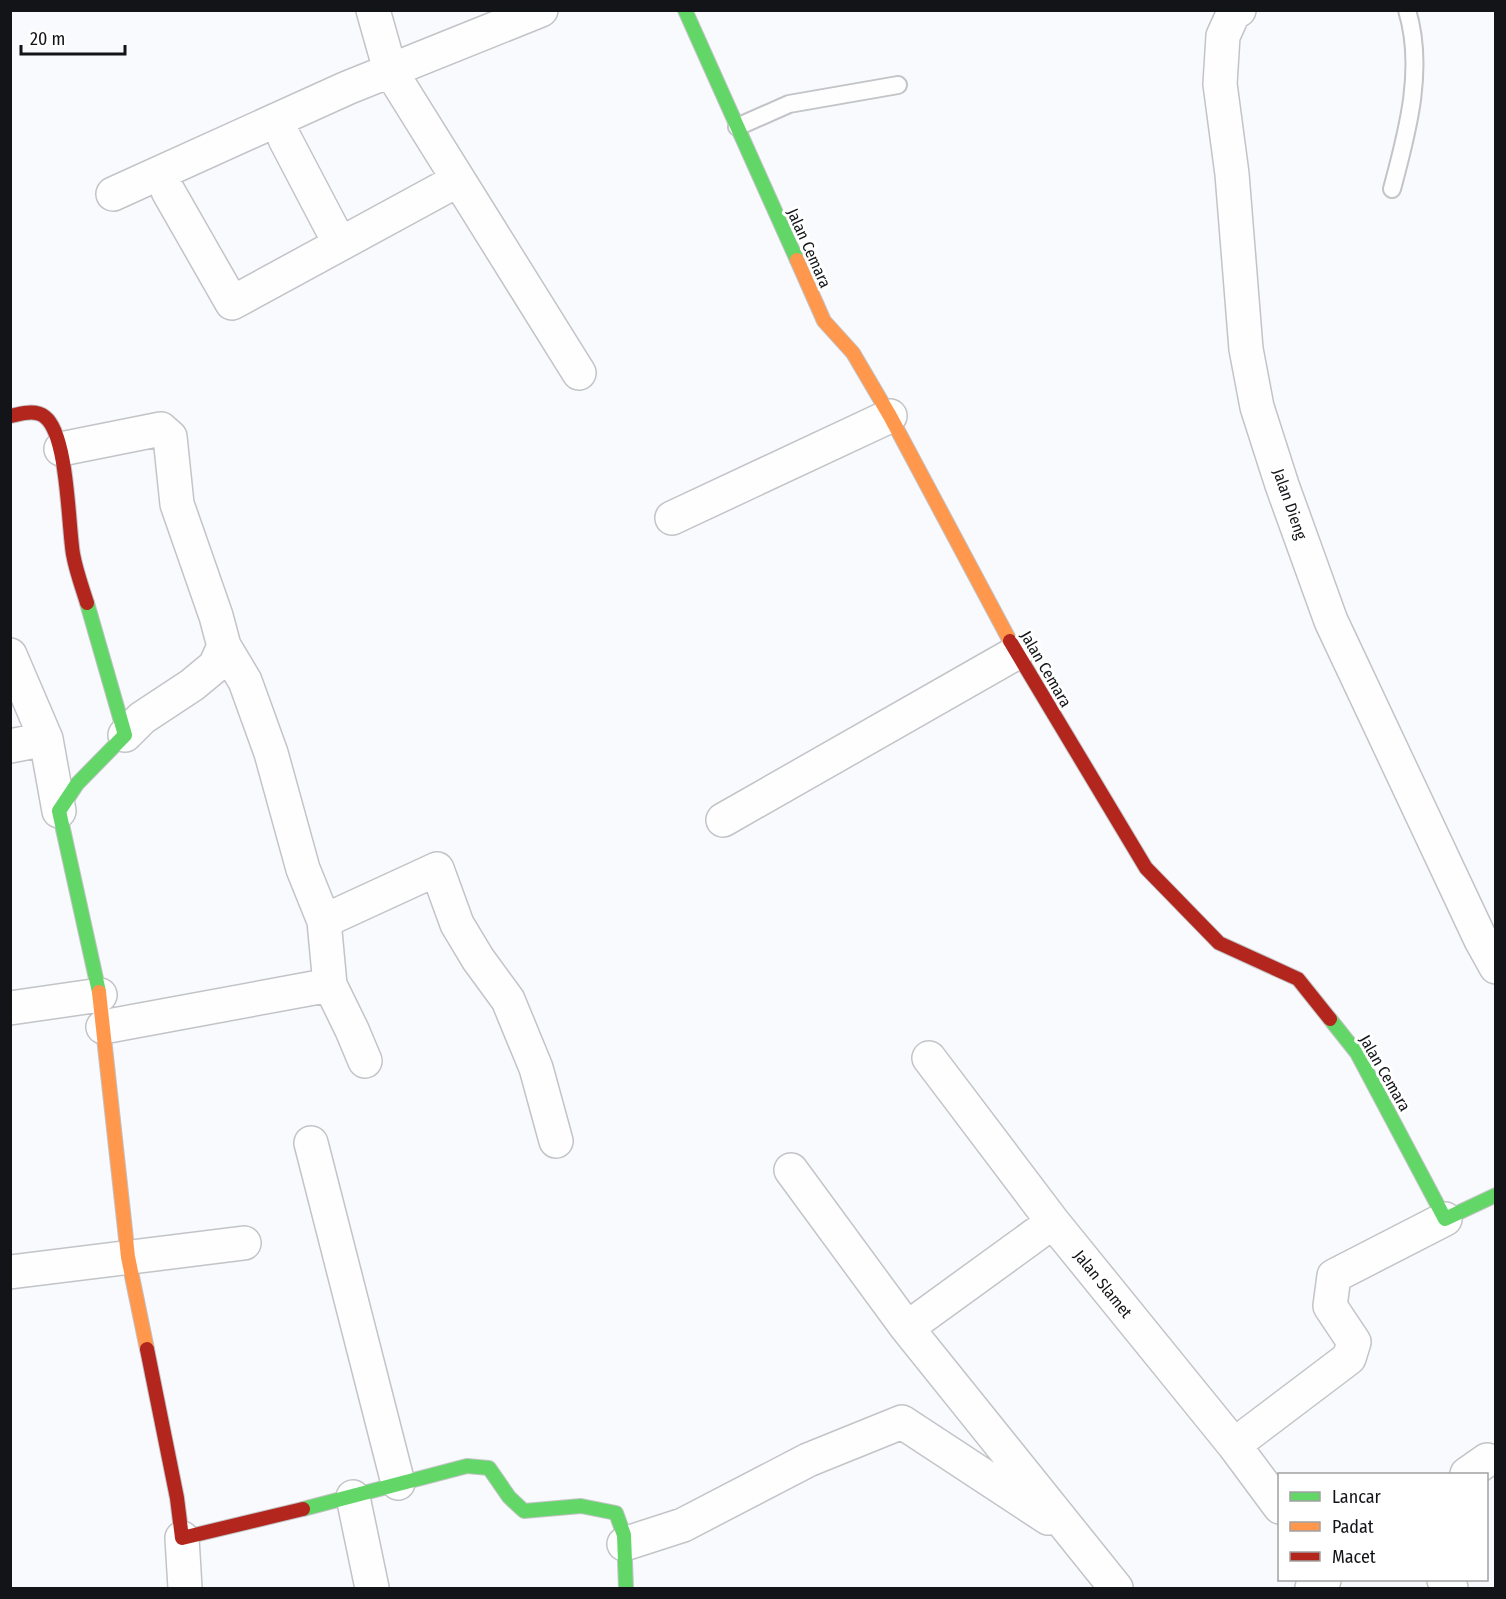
<svg xmlns="http://www.w3.org/2000/svg" width="1506" height="1599" viewBox="0 0 1506 1599" font-family="'Fira Sans Condensed',sans-serif">
<style>
.lines{fill:none;stroke-linecap:round;stroke-linejoin:round}
.lane-casing{stroke:#c3c4c7;stroke-width:20}
.street-casing{stroke:#c3c4c7;stroke-width:36}
.fast-casing{stroke:#c3c4c7;stroke-width:16}
.slow-casing{stroke:#c3c4c7;stroke-width:16}
.jam-casing{stroke:#c3c4c7;stroke-width:16}
.lane{stroke:#fefeff;stroke-width:16}
.street{stroke:#fefeff;stroke-width:33}
.fast{stroke:#63d668;stroke-width:14}
.slow{stroke:#ff974d;stroke-width:14}
.jam{stroke:#b3261e;stroke-width:14}
.labels{text-anchor:middle;dominant-baseline:central;stroke-width:6;stroke-linejoin:round;paint-order:stroke}
.street-label{font-size:16px;fill:#131417;stroke:#fff}
</style>
<rect width="100%" height="100%" fill="#f8fafd"/>
<g class="lines">
<defs>
<path id="lane" d="M737 127 789 104 898 85
M1392 189C1407 133 1425 69 1407 10"/>
<path id="street" d="M373 10 390 70 579 373
M1239 10 1233 14 1223 36 1220 84 1232 174 1246 349 1257 407 1282 485 1331 621 1481 940 1496 967
M285 139 340 244
M168 191 232 303 458 180
M113 194 347 88 541 10
M61 449 161 429 170 437 177 504 216 616 224 646 215 666 192 685 142 718 125 735
M672 518 890 416
M224 646 245 681 271 753 303 869 324 921 330 985
M10 655 46 739 59 811
M10 746 46 739
M723 820 1016 653
M324 921 437 869 457 924 478 959 508 1000 536 1068 556 1141
M10 1008 100 995
M103 1027 330 985 352 1030 365 1061
M929 1058 1053 1222 1234 1445 1280 1507
M311 1143 398 1483
M791 1170 907 1328 1116 1588
M10 1272 244 1243
M907 1328 1053 1222
M1234 1445 1349 1358 1354 1342 1330 1306 1334 1276 1445 1219
M1467 1474 1487 1460
M353 1497 372 1588
M182 1538 185 1588
M624 1544 683 1525 808 1460 902 1422 1048 1518
M1444 1580 1451 1588
M1312 1588 1324 1580"/>
<path id="fast" d="M685 10 797 260
M87 603 125 735 77 784 59 811 99 992
M1330 1019 1357 1053 1445 1219 1496 1195
M303 1509 467 1466 489 1468 509 1497 524 1511 581 1506 616 1513 624 1535 626 1588"/>
<path id="slow" d="M797 260 824 321 853 353 890 416 1010 641
M99 992 128 1257 147 1349"/>
<path id="jam" d="M10 416C21 414 35 409 45 417 68 435 68 524 73 554 76 571 82 587 87 603
M1010 641 1146 868 1219 943 1298 979 1330 1019
M147 1349 177 1498 182 1538 303 1509"/>
</defs>
<use href="#lane" class="lane-casing"/>
<use href="#street" class="street-casing"/>
<use href="#fast" class="fast-casing"/>
<use href="#slow" class="slow-casing"/>
<use href="#jam" class="jam-casing"/>
<use href="#lane" class="lane"/>
<use href="#street" class="street"/>
<use href="#fast" class="fast"/>
<use href="#slow" class="slow"/>
<use href="#jam" class="jam"/>
</g>
<g class="labels">
<g class="street-label">
<text transform="translate(809 248) rotate(66)">Jalan Cemara</text>
<text transform="translate(1290 504) rotate(71)">Jalan Dieng</text>
<text transform="translate(1046 669) rotate(60)">Jalan Cemara</text>
<text transform="translate(1385 1073) rotate(60)">Jalan Cemara</text>
<text transform="translate(1103 1284) rotate(51)">Jalan Slamet</text>
</g>
</g>
<rect width="1506" height="1599" fill="none" stroke="#131417" stroke-width="24"/>
<rect x="1278" y="1473" width="210" height="108" fill="#ffffff" stroke="#a1a1a2" stroke-width="1.5"/>
<rect x="1290" y="1492" width="30" height="9" fill="#63d668" stroke="#a1a1a2" stroke-width="1.5"/>
<text x="1332" y="1503" font-size="18" fill="#131417">Lancar</text>
<rect x="1290" y="1522" width="30" height="9" fill="#ff974d" stroke="#a1a1a2" stroke-width="1.5"/>
<text x="1332" y="1533" font-size="18" fill="#131417">Padat</text>
<rect x="1290" y="1552" width="30" height="9" fill="#b3261e" stroke="#a1a1a2" stroke-width="1.5"/>
<text x="1332" y="1563" font-size="18" fill="#131417">Macet</text>
<path d="M21 45v9h104v-9" fill="none" stroke="#131417" stroke-width="3"/>
<text x="30" y="45" font-size="18" fill="#131417" stroke="#ffffff" stroke-width="4.5" paint-order="stroke">20 m</text>
</svg>
